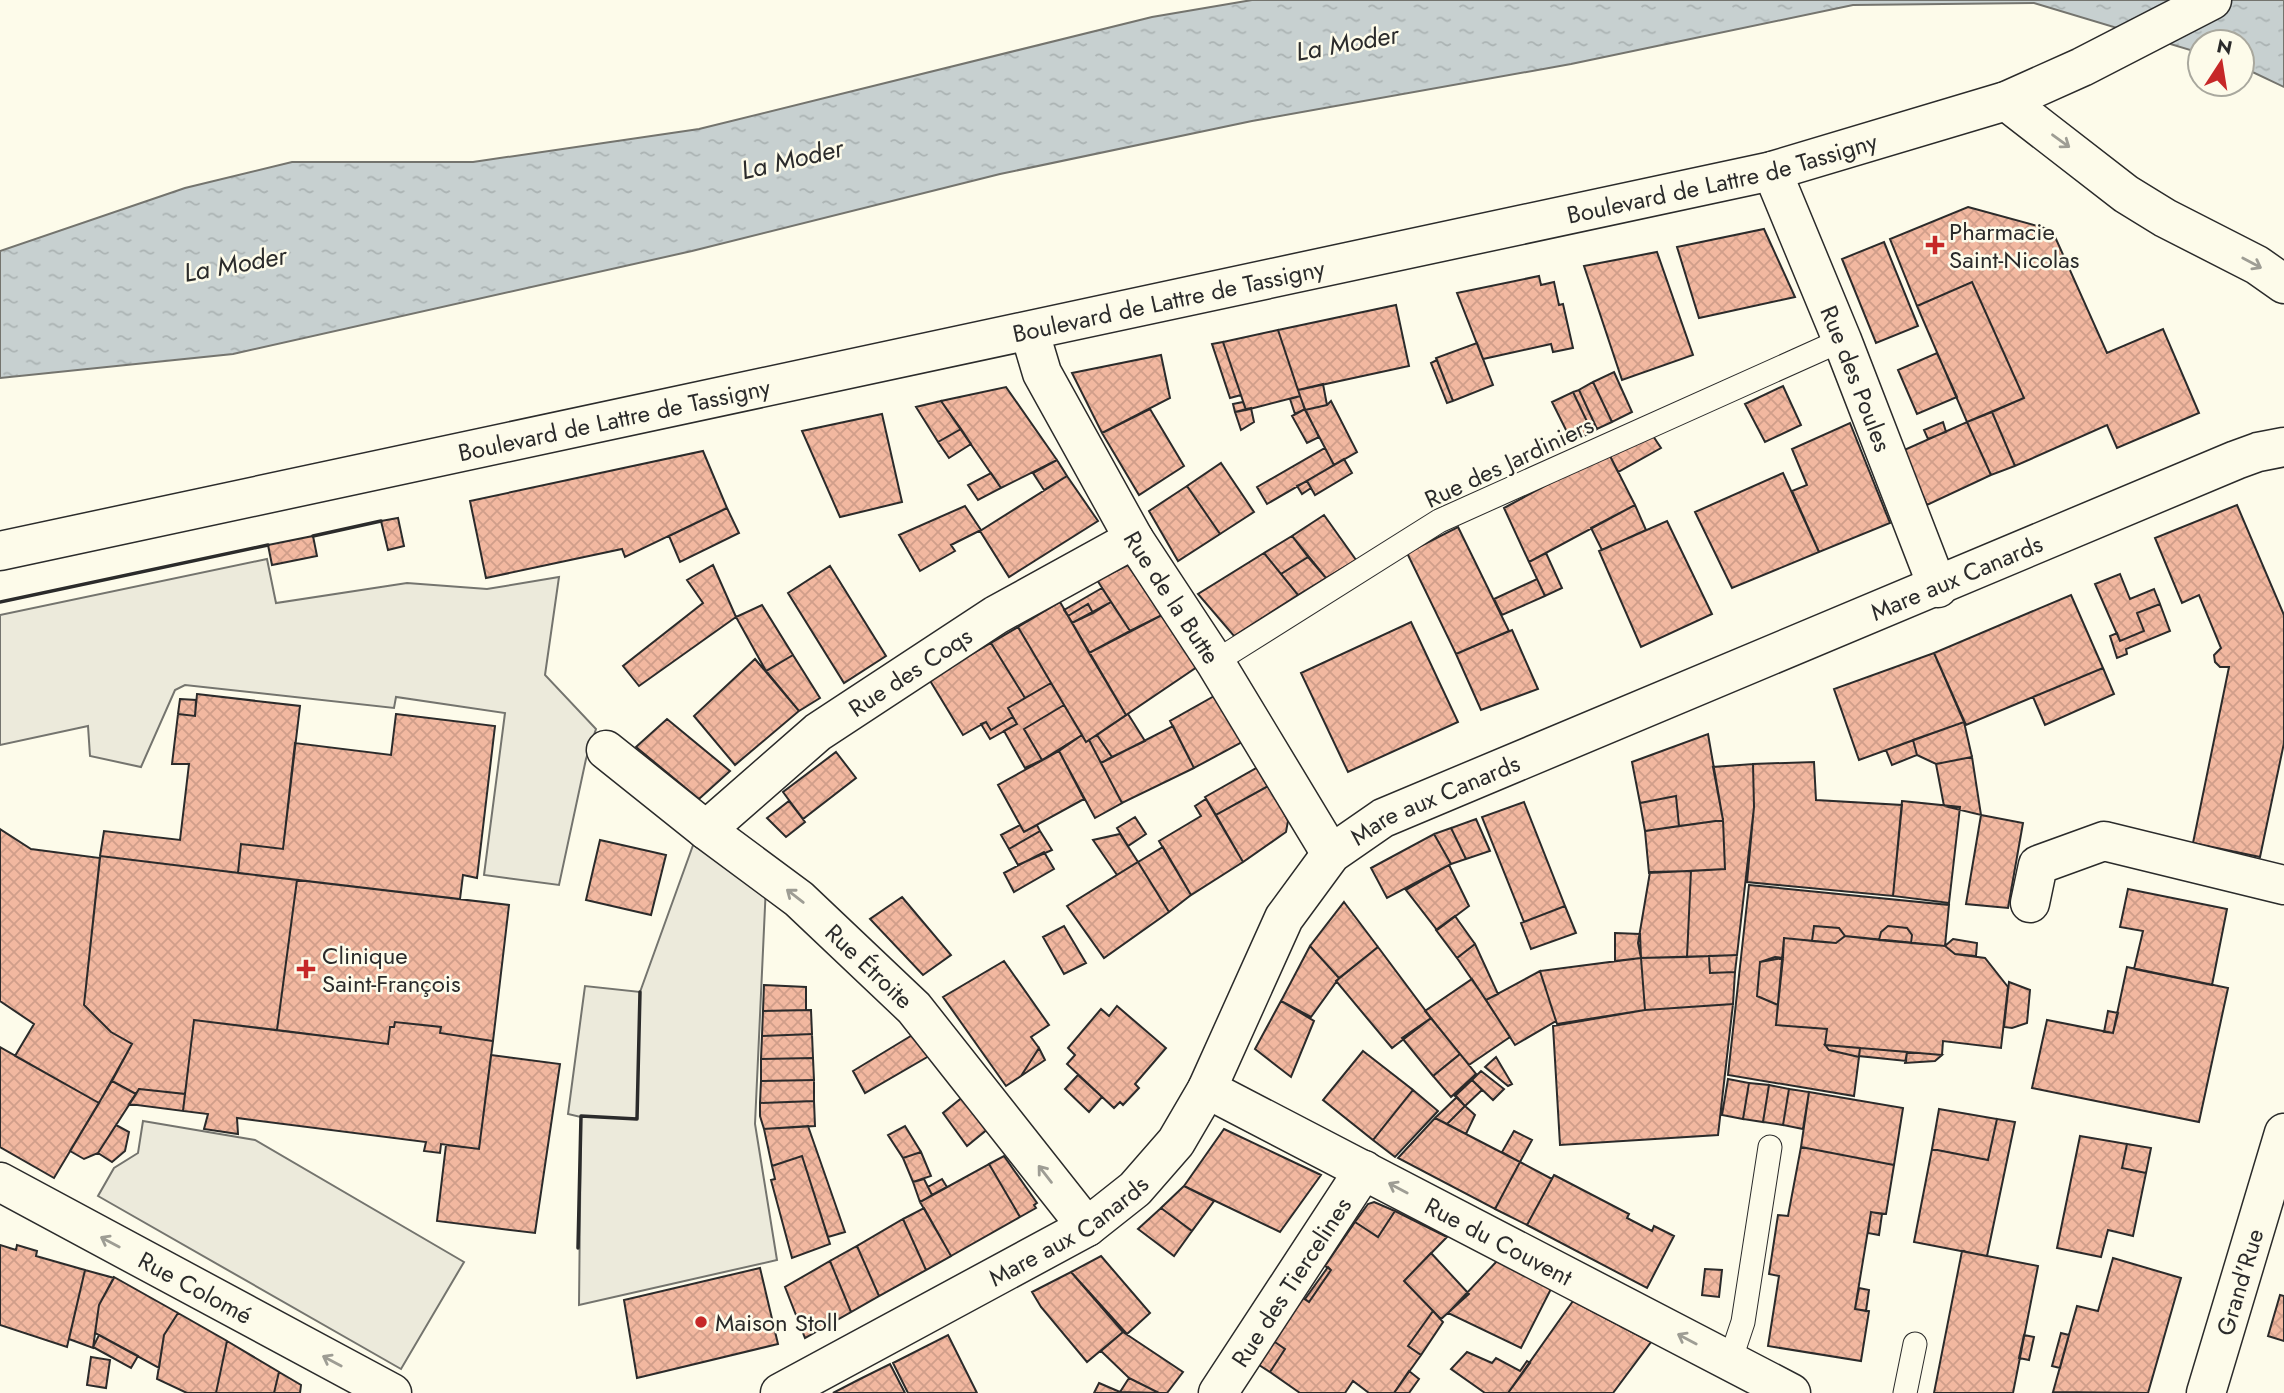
<svg xmlns="http://www.w3.org/2000/svg" width="2284" height="1393" viewBox="0 0 2284 1393" font-family="Jost,sans-serif">
<style>
.parking{fill:#eceadb;stroke:#74746e;stroke-width:2}
.water{fill:url(#water-ripples);stroke:#74746e;stroke-width:2}
.building{fill:url(#building-cross-hatch);stroke:#2b2b2b;stroke-width:2}
.lines{fill:none;stroke-linecap:round;stroke-linejoin:round}
.service-casing{stroke:#2b2b2b;stroke-width:25}
.minor-casing{stroke:#2b2b2b;stroke-width:41}
.tertiary-casing{stroke:#2b2b2b;stroke-width:41}
.primary-casing{stroke:#2b2b2b;stroke-width:41}
.service{stroke:#fdfbea;stroke-width:23}
.minor{stroke:#fdfbea;stroke-width:38}
.tertiary{stroke:#fdfbea;stroke-width:38}
.primary{stroke:#fdfbea;stroke-width:38}
.wall{stroke:#2b2b2b;stroke-width:3.5}
.oneway{stroke:#9e9d94}
.poi-dot{fill:#c62828;stroke:#fdfbea;stroke-width:2.5}
.labels{text-anchor:middle;dominant-baseline:central;stroke-width:5;stroke-linejoin:round;paint-order:stroke}
.street-label{font-size:24px;fill:#2b2b2b;stroke:#fdfbea}
.poi-label{font-size:24px;fill:#2b2b2b;stroke:#fdfbea;text-anchor:start}
.water-label{font-size:26px;font-style:italic;fill:#2b2b2b;stroke:#fdfbea}
</style>
<defs>
<pattern id="water-ripples" width="26" height="14" patternUnits="userSpaceOnUse" patternTransform="scale(1.75)"><rect width="26" height="14" fill="#c7d0d0"/><path d="M2 4q2-2 4 0t4 0M15 11q2-2 4 0t4 0" fill="none" stroke="#abb3b3"/></pattern>
<pattern id="building-cross-hatch" width="8" height="8" patternUnits="userSpaceOnUse" patternTransform="scale(1.75)"><rect width="8" height="8" fill="#f2b8a0"/><path d="M0 0l8 8M0 8l8-8" fill="none" stroke="#d09e8a"/></pattern>
</defs>
<rect width="100%" height="100%" fill="#fdfbea"/>
<path class="parking" d="M267 559 276 603 407 583 487 589 559 577 545 675 596 729 586 759 559 885 484 875 505 713 396 697 394 708 185 685 175 690 141 767 90 756 88 726 0 745V615Z
M696 837 766 885 755 1124 777 1260 579 1305 581 1117 568 1114 585 986 640 992Z
M143 1121 255 1140 464 1262 401 1369 98 1196 114 1168 138 1153Z"/>
<path class="water" d="M1252 0H2284V87L2242 67V42H2200V53L2034 3 1853 5 1571 64 1252 121 1000 174 692 251 233 354 0 378V251L185 188 292 162H473L699 129 1152 17Z"/>
<path class="building" d="M1968 207 2052 230 2107 353 2163 329 2199 413 2117 448 2107 425 2015 466 1992 412 2024 398 1972 282 1917 306 1890 239Z
M1764 229 1795 297 1699 318 1677 247Z
M1884 242 1918 326 1876 343 1842 259Z
M1657 252 1693 355 1622 380 1584 266Z
M1539 276 1541 285 1554 282 1559 305 1563 304 1573 348 1553 352 1551 344 1483 359 1457 293Z
M1972 282 2024 398 1967 422 1917 306Z
M1396 305 1409 366 1298 390 1278 330Z
M1278 330 1300 396 1246 410 1223 342Z
M1223 342 1241 395 1230 398 1212 344Z
M1477 343 1493 385 1453 401 1436 358Z
M1937 353 1957 397 1917 414 1898 370Z
M1161 355 1170 398 1102 433 1072 373Z
M1437 360 1453 401 1447 403 1431 363Z
M1614 372 1632 412 1612 422 1593 382Z
M1593 382 1612 422 1597 429 1579 390Z
M1323 384 1327 405 1305 410 1298 390Z
M1783 386 1801 425 1765 442 1745 404Z
M1006 387 1057 460 1001 488 941 401Z
M1579 390 1597 429 1592 432 1573 392Z
M1573 392 1592 432 1572 442 1552 402Z
M1300 396 1305 409 1295 414 1290 399Z
M941 401 961 429 938 442 916 407Z
M1331 401 1357 452 1334 465 1305 410 1327 405Z
M1243 402 1246 410 1235 412 1233 404Z
M1251 408 1254 422 1241 430 1235 412Z
M1150 409 1184 466 1139 495 1102 433Z
M1305 409 1319 437 1307 443 1292 416Z
M1992 412 2015 466 1991 475 1967 422Z
M882 414 902 502 840 517 802 431Z
M1943 422 1946 432 1928 439 1924 430Z
M1967 422 1991 475 1927 505 1902 451Z
M1850 423 1890 523 1819 552 1792 491 1807 485 1792 449Z
M961 429 971 444 949 458 938 442Z
M1649 430 1661 448 1618 472 1608 452Z
M1325 448 1334 465 1267 504 1257 487Z
M703 451 727 508 625 557 622 549 486 578 470 501Z
M1608 452 1635 505 1529 562 1504 508Z
M1344 459 1352 473 1315 495 1307 481Z
M1057 460 1067 476 1044 490 1033 473Z
M1221 463 1254 512 1220 534 1187 486Z
M991 473 1001 488 978 500 968 485Z
M1783 473 1819 552 1732 588 1695 512Z
M1067 476 1098 521 1009 577 980 531Z
M1307 481 1311 488 1302 494 1297 486Z
M1187 486 1220 534 1178 561 1149 511Z
M1635 505 1646 530 1602 550 1591 528Z
M2237 505 2284 615V743L2260 857 2193 843 2229 667H2220L2215 662 2214 655 2221 648 2199 595 2182 603 2155 538Z
M965 506 981 530 951 545 955 551 920 571 899 535Z
M727 508 739 533 680 562 669 536Z
M1324 515 1356 560 1326 578 1292 536Z
M398 518 404 546 388 550 381 521Z
M1667 521 1712 614 1641 647 1599 551Z
M1458 527 1509 631 1456 654 1407 553Z
M313 536 317 556 272 565 268 545Z
M1292 536 1308 557 1281 574 1264 553Z
M1264 553 1298 595 1234 636 1198 594Z
M1546 553 1562 588 1545 596 1529 562Z
M1308 557 1326 578 1298 595 1281 574Z
M713 565 736 617 639 686 623 666 703 603 687 580Z
M1128 565 1162 615 1130 631 1097 580Z
M830 566 886 656 844 683 788 593Z
M2120 574 2130 599 2154 589 2160 604 2137 613 2144 631 2120 641 2095 584Z
M1537 579 1545 596 1502 615 1494 599Z
M1102 588 1111 602 1093 613 1088 604 1068 616 1064 610Z
M2071 595 2103 668 1966 725 1934 653Z
M1060 602 1126 715 1086 742 1018 627Z
M1111 602 1130 631 1089 653 1072 623Z
M1088 604 1093 613 1072 623 1068 616Z
M2160 604 2170 631 2126 649 2127 654 2117 658 2110 636 2117 633 2120 641 2144 631 2137 613Z
M762 605 793 655 766 671 736 617Z
M1162 615 1197 667 1126 715 1089 653Z
M1411 622 1458 722 1348 772 1301 673Z
M1018 627 1051 683 1025 698 991 643Z
M1512 630 1538 689 1481 710 1456 654Z
M991 643 1025 698 1008 708 1013 717 991 730 986 722 963 735 929 679Z
M1934 653 1964 722 1859 760 1834 689Z
M793 655 820 698 799 711 766 671Z
M755 659 799 711 735 765 694 716Z
M2103 668 2114 694 2045 725 2033 697Z
M1051 683 1064 705 1024 729 1042 760 1025 768 1004 731 1017 724 1008 708Z
M197 694 300 706 283 849 241 844 238 873 100 856 104 831 180 840 189 764H172L178 714 195 716Z
M1216 695 1246 740 1194 768 1170 721Z
M180 699 196 700 195 716 178 714Z
M1064 705 1082 735 1042 760 1024 729Z
M396 714 495 726 477 878 463 875 460 899 238 873 241 844 283 849 295 743 391 755Z
M1128 714 1145 741 1112 757 1097 735Z
M1013 717 1017 724 990 739 981 724 986 722 991 730Z
M667 719 730 771 699 799 636 747Z
M1964 722 1972 757 1936 764 1917 755 1913 740Z
M1173 726 1194 768 1122 803 1101 763Z
M1708 734 1723 820 1679 826 1676 796 1640 803 1632 762Z
M1082 735 1086 742 1089 740 1122 803 1095 818 1059 751Z
M1097 735 1112 757 1101 763 1089 740Z
M1913 740 1917 755 1892 765 1886 750Z
M1059 751 1084 799 1024 832 998 785Z
M836 752 856 778 803 819 783 792Z
M1972 757 1981 815 1944 806 1936 764Z
M1814 762 1816 800 1902 805 1893 896 1747 882 1754 807 1753 764Z
M1753 764 1754 807 1737 955 1687 957 1691 871 1725 869 1723 820 1713 767Z
M1260 766 1270 785 1216 815 1205 797Z
M1270 785 1288 821 1286 832 1243 862 1216 815Z
M1676 796 1679 826 1645 831 1640 803Z
M1206 799 1243 862 1191 895 1159 841 1201 816 1195 806Z
M789 801 805 822 786 837 767 818Z
M1902 801 1960 807 1949 903 1893 896Z
M1524 802 1565 906 1524 922 1482 817Z
M1981 815 2023 823 2008 908 1966 904Z
M1135 817 1146 834 1128 846 1117 828Z
M1476 819 1490 851 1466 859 1451 828Z
M1723 820 1725 869 1649 873 1645 831Z
M1020 825 1024 832 1037 825 1040 831 1009 849 1001 835Z
M1451 828 1466 859 1451 864 1434 834Z
M0 829 31 849 100 858 84 1005 111 1032 132 1044 99 1103 15 1056 34 1024 0 1001Z
M1040 831 1052 850 1018 865 1009 849Z
M1120 834 1138 862 1117 875 1093 840Z
M1434 834 1451 864 1387 898 1371 868Z
M600 840 666 855 651 915 586 900Z
M1163 847 1191 895 1169 912 1138 862Z
M1044 852 1054 869 1014 892 1004 873Z
M100 856 297 880 277 1030 194 1020 185 1094 139 1089 136 1094 112 1081 132 1044 111 1032 84 1005Z
M1138 862 1169 912 1104 958 1067 906Z
M1449 865 1469 906 1437 930 1406 890Z
M1691 871 1687 957 1641 958 1638 943 1650 872Z
M297 880 509 905 493 1041 440 1033 441 1027 395 1022 394 1027H390L388 1044 277 1030Z
M1749 885 1949 905 1945 946 1911 943 1912 935 1907 928 1888 926 1881 932 1879 940 1845 936 1839 928 1814 926 1812 941 1784 938 1783 958 1760 962 1757 996 1778 1005 1776 1025 1827 1029 1825 1045 1829 1050 1859 1057 1854 1096 1728 1075Z
M2128 889 2227 909 2212 985 2134 969 2143 931 2120 927Z
M902 897 951 955 923 975 870 919Z
M1344 902 1378 947 1339 978 1310 946Z
M1565 906 1576 933 1531 949 1521 923Z
M1455 916 1475 944 1457 958 1436 930Z
M1064 926 1086 963 1064 974 1043 937Z
M1814 926 1839 928 1845 936 1836 943 1812 941Z
M1888 926 1907 928 1912 935 1911 943 1879 940 1881 932Z
M1615 933 1640 934 1641 958 1615 961Z
M1845 936 1945 946 1955 954 1985 958 2008 987 2001 1048 1943 1041 1942 1055 1825 1045 1827 1029 1776 1025 1784 938 1836 943Z
M1953 939 1977 943 1976 956 1955 954 1945 946Z
M1475 944 1498 994 1486 1000 1457 958Z
M1310 946 1339 978 1311 1017 1281 1001Z
M1378 947 1431 1018 1392 1048 1336 981Z
M1737 955 1735 972 1710 973 1709 956Z
M1709 956 1710 973 1735 972 1733 1004 1645 1010 1641 958Z
M1775 957 1783 958 1778 1005 1757 996 1760 962Z
M1641 958 1645 1010 1557 1024 1540 971Z
M1004 961 1049 1025 1031 1037 1039 1048 1021 1076 1006 1086 943 997Z
M2127 967 2228 988 2199 1122 2032 1088 2047 1020 2113 1033Z
M1540 971 1556 1021 1515 1045 1486 1000Z
M1472 979 1510 1037 1469 1065 1425 1011Z
M2009 982 2030 990 2027 1023 2012 1028 2004 1027Z
M764 985 806 987V1010L763 1011Z
M1281 1001 1314 1021 1291 1077 1255 1049Z
M1733 1004 1718 1135 1560 1145 1553 1026 1645 1010Z
M1117 1006 1166 1048 1135 1084 1139 1088 1123 1105 1120 1102 1114 1108 1067 1064 1075 1055 1068 1048 1101 1009 1109 1016Z
M811 1010 812 1034 762 1036 763 1011Z
M2108 1011 2118 1013 2113 1033 2104 1032Z
M1431 1018 1460 1054 1433 1076 1402 1038Z
M194 1020 388 1044 390 1027H394L395 1022 441 1027 440 1033 493 1041 479 1149 441 1144 440 1153 424 1151 426 1142 237 1118 238 1134 204 1129 208 1114 183 1111Z
M812 1034 813 1058 761 1059 762 1036Z
M914 1034 929 1056 865 1093 853 1071Z
M1825 1045 1860 1048 1859 1057 1829 1050Z
M0 1047 99 1103 54 1178 0 1147Z
M1039 1048 1045 1060 1021 1076Z
M1860 1048 1907 1052 1906 1061 1859 1056Z
M1363 1051 1413 1090 1373 1140 1323 1100Z
M1907 1052 1942 1055 1935 1061 1905 1063Z
M1460 1054 1476 1074 1451 1097 1433 1076Z
M491 1055 560 1064 535 1233 437 1221 446 1145 479 1149Z
M1496 1057 1512 1084 1508 1086 1485 1067Z
M813 1058 814 1080 761 1081V1059Z
M1481 1071 1504 1089 1493 1100 1472 1080Z
M1078 1075 1102 1097 1089 1112 1065 1089Z
M1728 1079 1749 1083 1743 1119 1722 1115Z
M814 1080V1101L760 1103 761 1081Z
M1472 1080 1482 1090 1465 1106 1455 1096Z
M112 1081 136 1094 98 1153 84 1159 70 1151Z
M1749 1083 1769 1085 1763 1122 1743 1119Z
M1769 1085 1789 1089 1783 1125 1763 1122Z
M139 1089 185 1094 183 1111 129 1104Z
M1789 1089 1809 1092 1803 1129 1783 1125Z
M1413 1090 1438 1111 1395 1157 1373 1140Z
M1809 1092 1903 1108 1894 1165 1801 1147Z
M964 1096 989 1128 967 1146 943 1113Z
M1457 1097 1465 1106 1447 1124 1435 1118Z
M814 1101 815 1126 764 1129 760 1116V1103Z
M1465 1106 1475 1115 1466 1134 1447 1124Z
M1939 1109 1997 1119 1988 1160 1932 1149Z
M1435 1118 1520 1162 1495 1209 1398 1158Z
M1997 1119 2015 1122 1987 1256 1914 1242 1932 1149 1988 1160Z
M116 1125 129 1132 125 1151 112 1162 98 1153Z
M808 1126 845 1232 828 1237 802 1156 772 1166 764 1129Z
M905 1126 921 1152 903 1158 888 1135Z
M1224 1129 1321 1175 1280 1232 1184 1186Z
M1514 1131 1532 1140 1520 1162 1502 1152Z
M2080 1136 2127 1144 2122 1168 2146 1173 2133 1236 2108 1230 2101 1257 2057 1248Z
M2127 1144 2151 1148 2146 1173 2122 1168Z
M1801 1147 1894 1165 1886 1214 1871 1212 1855 1309 1869 1311 1861 1361 1768 1346 1779 1276 1769 1274 1778 1215 1788 1216Z
M921 1152 931 1176 913 1182 903 1158Z
M802 1156 830 1244 792 1258 771 1180 775 1179 772 1166Z
M1004 1156 1037 1203 1034 1205 1036 1208 1020 1217 989 1164Z
M1520 1162 1552 1179 1527 1225 1495 1209Z
M989 1164 1020 1217 951 1256 920 1202Z
M1554 1175 1629 1214 1627 1218 1652 1231 1654 1226 1674 1236 1647 1288 1527 1225Z
M924 1179 932 1195 920 1202 913 1182Z
M942 1179 947 1187 932 1195 928 1187Z
M1184 1186 1214 1201 1192 1231 1161 1208Z
M1374 1202 1395 1211 1378 1237 1355 1222 1368 1204Z
M924 1208 951 1256 926 1270 903 1219Z
M1161 1208 1192 1231 1174 1256 1138 1229Z
M1395 1211 1447 1237 1404 1281 1433 1311 1408 1346 1421 1355 1394 1393H1369L1353 1381 1345 1393H1300L1270 1372 1285 1349 1272 1340 1303 1298 1309 1302 1331 1270 1325 1266 1355 1222 1378 1237Z
M1871 1212 1882 1214 1879 1235 1868 1233Z
M903 1219 926 1270 879 1296 857 1246Z
M0 1245 16 1250 17 1245 37 1251 36 1256 85 1270 67 1347 0 1325Z
M857 1246 879 1296 851 1312 830 1261Z
M1962 1251 2038 1266 2013 1393H1934Z
M1431 1253 1469 1294 1441 1319 1404 1281Z
M1101 1256 1150 1313 1127 1334 1071 1272Z
M2113 1258 2181 1278 2148 1393 2053 1392 2077 1306 2098 1311Z
M830 1261 851 1312 805 1338 785 1287Z
M1497 1261 1551 1289 1521 1348 1448 1313Z
M1328 1267 1331 1270 1309 1302 1305 1299Z
M760 1268 778 1344 637 1378 624 1300Z
M1705 1269 1722 1270 1719 1297 1702 1295Z
M85 1270 114 1278 99 1305 93 1348 69 1339Z
M1071 1272 1123 1332 1087 1362 1041 1307 1032 1292Z
M114 1277 178 1313 164 1335 159 1368 95 1333 99 1305Z
M1859 1288 1869 1290 1866 1311 1855 1309Z
M2280 1295 2284 1296V1341L2268 1336Z
M1573 1301 1651 1342 1613 1393H1508Z
M1433 1311 1443 1322 1421 1355 1408 1346Z
M178 1313 227 1341 216 1393H187L157 1379 164 1335Z
M1123 1332 1183 1372 1167 1393H1159L1129 1378 1101 1351Z
M2061 1333 2069 1335 2060 1368 2052 1366Z
M99 1335 138 1356 131 1368 93 1347Z
M948 1335 977 1393H908L893 1363Z
M2024 1335 2034 1337 2029 1360 2019 1358Z
M1272 1340 1285 1349 1270 1372 1256 1363Z
M227 1341 279 1372 274 1393H216Z
M1467 1352 1492 1363 1496 1358 1520 1371 1527 1361 1530 1363 1508 1393H1485L1451 1369Z
M91 1357 110 1360 106 1388 87 1385Z
M890 1364 905 1393H833L860 1379Z
M1409 1371 1419 1379 1409 1393H1394Z
M279 1372 301 1385 300 1393H274Z
M1129 1378 1159 1393 1120 1392Z
M1099 1383 1120 1392 1122 1393H1094Z"/>
<g class="lines">
<defs>
<path id="service" d="M1215 662 1439 521 1842 340
M1730 1361 1743 1322 1770 1147
M1905 1393 1915 1344"/>
<g id="minor">
<path id="s1" d="M1772 171 1842 340 1938 588"/>
<path id="s2" d="M1030 333 1042 373 1134 539 1215 662 1331 854"/>
<path id="s3" d="M606 750 706 830 799 899 914 1008 1087 1227"/>
<path id="s4" d="M706 830 818 732 996 615 1134 539"/>
<path d="M2030 903 2038 865 2104 841 2284 885"/>
<path id="s5" d="M1207 1089 1791 1393"/>
<path id="s6" d="M0 1182 392 1393"/>
<path id="s7" d="M780 1393 1087 1227 1135 1189 1176 1142 1207 1089 1284 918 1331 854 1383 818 2236 460 2258 452 2284 447"/>
<path id="s8" d="M1218 1393 1364 1170"/>
</g>
<g id="tertiary">
<path id="s9" d="M2206 1393 2284 1133"/>
</g>
<g id="primary">
<path d="M2006 101 2126 194 2165 218 2257 265 2284 284"/>
<path id="s10" d="M0 551 1772 171 2006 101 2082 67 2212 0"/>
</g>
</defs>
<use href="#service" class="service-casing"/>
<use href="#minor" class="minor-casing"/>
<use href="#tertiary" class="tertiary-casing"/>
<use href="#primary" class="primary-casing"/>
<use href="#service" class="service"/>
<use href="#minor" class="minor"/>
<use href="#tertiary" class="tertiary"/>
<use href="#primary" class="primary"/>
<path class="wall" d="M313 536 381 521
M0 602 268 545
M578 1248 581 1116 637 1119 640 992"/>
</g>
<defs><path id="oneway-shaft" d="M-6 0H5M1.5-3L5.5 0L1.5 3" fill="none" stroke-width="1.6" stroke-linecap="round" stroke-linejoin="round" transform="scale(1.75)"/></defs>
<g class="oneway">
<use href="#oneway-shaft" transform="translate(2061 141) rotate(36)"/>
<use href="#oneway-shaft" transform="translate(2252 263) rotate(28)"/>
<use href="#oneway-shaft" transform="translate(795 896) rotate(-142)"/>
<use href="#oneway-shaft" transform="translate(1045 1174) rotate(-128)"/>
<use href="#oneway-shaft" transform="translate(1398 1188) rotate(-152)"/>
<use href="#oneway-shaft" transform="translate(110 1242) rotate(-152)"/>
<use href="#oneway-shaft" transform="translate(1687 1339) rotate(-152)"/>
<use href="#oneway-shaft" transform="translate(332 1361) rotate(-152)"/>
</g>
<g class="poi-dot">
<path d="M1931.5 234.5h7v7h7v7h-7v7h-7v-7h-7v-7h7z"/>
<path d="M302.5 958.5h7v7h7v7h-7v7h-7v-7h-7v-7h7z"/>
<circle cx="701" cy="1322" r="7"/>
</g>
<g class="labels">
<g class="street-label">
<text stroke="none"><textPath href="#s10" startOffset="1762">Boulevard de Lattre de Tassigny</textPath></text>
<text stroke="none"><textPath href="#s10" startOffset="1195">Boulevard de Lattre de Tassigny</textPath></text>
<text stroke="none"><textPath href="#s1" startOffset="224">Rue des Poules</textPath></text>
<text stroke="none"><textPath href="#s10" startOffset="628">Boulevard de Lattre de Tassigny</textPath></text>
<text transform="translate(1509 462) rotate(-25)">Rue des Jardiniers</text>
<text stroke="none"><textPath href="#s7" startOffset="1486">Mare aux Canards</textPath></text>
<text stroke="none"><textPath href="#s2" startOffset="301">Rue de la Butte</textPath></text>
<text stroke="none"><textPath href="#s4" startOffset="259">Rue des Coqs</textPath></text>
<text stroke="none"><textPath href="#s7" startOffset="919">Mare aux Canards</textPath></text>
<text stroke="none"><textPath href="#s3" startOffset="341">Rue Étroite</textPath></text>
<text stroke="none"><textPath href="#s7" startOffset="331">Mare aux Canards</textPath></text>
<text stroke="none"><textPath href="#s5" startOffset="329">Rue du Couvent</textPath></text>
<text stroke="none"><textPath href="#s8" startOffset="133">Rue des Tiercelines</textPath></text>
<text stroke="none"><textPath href="#s9" startOffset="116">Grand'Rue</textPath></text>
<text stroke="none"><textPath href="#s6" startOffset="222">Rue Colomé</textPath></text>
</g>
<g class="poi-label">
<text x="1949" y="231">Pharmacie<tspan x="1949" dy="28">Saint-Nicolas</tspan></text>
<text x="322" y="955">Clinique<tspan x="322" dy="28">Saint-François</tspan></text>
<text x="715" y="1322">Maison Stoll</text>
</g>
<g class="water-label">
<text transform="translate(1347 43) rotate(-10)">La Moder</text>
<text transform="translate(792 159) rotate(-13)">La Moder</text>
<text transform="translate(235 264) rotate(-10)">La Moder</text>
</g>
</g>
<g transform="translate(2221 63) rotate(12)"><circle r="33" fill="#fdfbea" stroke="#a9a89e" stroke-width="2"/>
<path d="M0-5L12 26L0 18L-12 26Z" fill="#c62828"/>
<text y="-10" font-size="19" font-weight="bold" text-anchor="middle" fill="#2b2b2b">N</text>
</g>
</svg>
